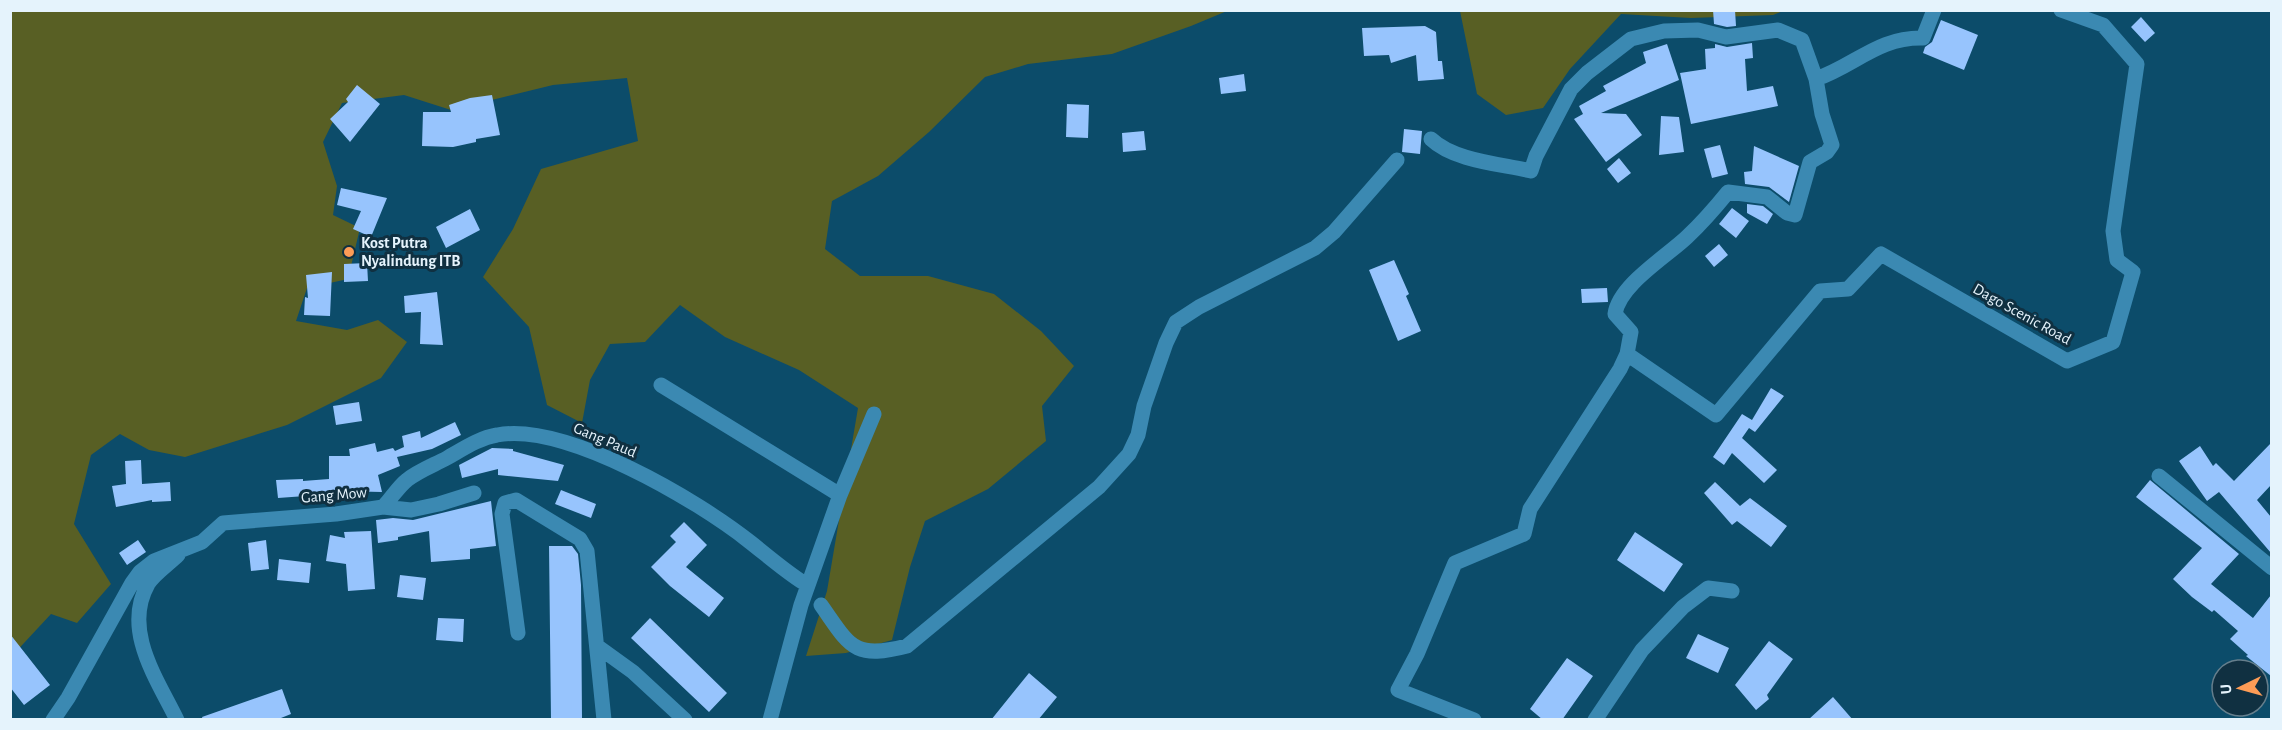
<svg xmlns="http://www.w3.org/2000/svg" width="2282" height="730" viewBox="0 0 2282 730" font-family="'Alegreya Sans',sans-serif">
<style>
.green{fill:#585f24}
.building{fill:#97c4fd}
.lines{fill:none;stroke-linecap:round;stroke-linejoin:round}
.minor{stroke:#3b89b2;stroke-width:15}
.poi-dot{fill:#fd9c56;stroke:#103041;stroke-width:2}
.labels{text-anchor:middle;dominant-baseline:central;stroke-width:6;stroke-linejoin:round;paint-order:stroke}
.poi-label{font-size:16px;font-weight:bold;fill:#e5f3fc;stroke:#103041;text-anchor:start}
.street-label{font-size:16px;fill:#e5f3fc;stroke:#103041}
</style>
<rect width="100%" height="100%" fill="#0c4c6a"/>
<path class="green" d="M11 11H1227L1191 26 1112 54 1028 64 985 77 929 132 878 176 832 201 825 249 860 276H928L994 294 1041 331 1074 366 1042 406 1046 441 988 489 925 521 910 567 892 640 846 653 806 656 827 591 858 408 799 370 725 337 680 305 645 342 610 344 590 380 582 423 547 405 529 327 483 277 513 229 541 169 638 141 627 78 553 85 451 110 404 95 342 103 323 142 337 186 333 215 360 228 348 279 307 288 296 321 347 330 378 320 407 342 381 378 287 425 185 457 149 450 120 434 91 455 74 524 111 584 77 623 51 614 11 657Z
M1460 11H1783L1773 15 1691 18 1621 14 1570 69 1543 108 1506 115 1477 94Z"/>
<path class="building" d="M1713 10H1735L1736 26 1727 27 1714 24Z
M2141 17 2155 33 2145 42 2131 27Z
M1941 20 1978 35 1964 70 1923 53 1925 47 1932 42Z
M1425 26 1436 32 1438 61H1442L1444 79 1418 81 1416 55 1391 63 1389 55 1364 56 1362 28Z
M1752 43 1753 58 1745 59 1747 91 1773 86 1778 106 1691 124 1680 73 1706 69 1705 49 1715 48V44L1727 47Z
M1667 44 1679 80 1601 113 1626 114 1642 135 1606 162 1574 119 1583 114 1579 106 1606 91 1603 86 1646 63 1643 52Z
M1244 74 1246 91 1221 94 1219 78Z
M357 85 380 104 350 142 330 119 348 102 346 99Z
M492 95 500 135 476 139V142L453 147 422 146 423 112H451L449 105 470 98Z
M1067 104 1089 105 1088 138 1066 137Z
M1661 116 1679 117 1684 152 1659 155Z
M1404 129 1422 131 1420 154 1402 152Z
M1144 131 1146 150 1123 152 1122 133Z
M1720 145 1728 174 1712 178 1704 149Z
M1754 146 1799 166 1789 202 1769 187 1745 184 1744 172 1752 171Z
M1619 158 1631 173 1618 183 1607 169Z
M341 188 387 198 371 237 353 229 361 211 337 205Z
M1747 204 1763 206 1773 214 1767 224 1747 213Z
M1732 208 1749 221 1736 238 1719 224Z
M470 209 480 230 446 248 436 227Z
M1719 244 1728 255 1714 267 1705 256Z
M1394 260 1409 294 1406 296 1421 331 1398 341 1369 270Z
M367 263 368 281 344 282V264Z
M332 272 330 316 304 315 305 297 308 298 306 275Z
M1607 288 1608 302 1582 303 1581 289Z
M437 292 443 345 420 344 421 312 405 313 404 296Z
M1771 388 1784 396 1755 432 1749 428 1742 438 1777 470 1764 483 1732 453 1724 465 1713 457 1742 414 1752 420Z
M359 402 362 421 336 425 333 406Z
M455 422 461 435 432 449 397 457 400 466 378 475 382 492 339 491 340 499 320 501 319 495 278 498 276 480 303 479V481L329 479V456H350L349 449 375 443 377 452 393 448 395 451 404 447 402 436 420 431 421 438Z
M2271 443V485L2257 500 2271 517V553L2219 492 2207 501 2179 461 2200 446 2213 466 2216 463 2234 481Z
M492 448 513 449V451L564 465 558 481 498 475V469L462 478 459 465Z
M141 460 142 484 170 482 171 501 152 502V500L116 507 112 486 126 484 125 461Z
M2150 480 2239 554 2211 584 2253 618 2271 595V676L2246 656 2248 655 2230 639 2238 631 2214 610 2212 612 2192 597 2173 579 2202 548 2136 497Z
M1715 482 1740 506 1750 498 1787 526 1771 547 1737 521 1732 525 1704 493Z
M561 490 596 504 591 518 555 504Z
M491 501 496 546 470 549V559L431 562 429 531 398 537V540L378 543 376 520 393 518 413 520Z
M684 522 707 545 686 567 724 598 709 617 670 586 651 567 676 542 670 536Z
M371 531 375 589 348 591 346 564 326 561 330 535 345 538 344 532Z
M1635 532 1683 564 1664 592 1617 560Z
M138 540 146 552 127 565 119 553Z
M266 540 269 569 251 571 248 543Z
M549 546H572L578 554 581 585 582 720H551Z
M279 559 311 563 309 583 277 580Z
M400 575 426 578 423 600 397 597Z
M438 618 464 619 463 642 436 640Z
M650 618 727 693 709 712 631 638Z
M10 634 50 685 24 705 10 687Z
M1698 634 1729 648 1718 673 1686 658Z
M1769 641 1793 659 1767 695 1769 699 1756 710 1735 685Z
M1567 658 1593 676 1562 720H1543L1530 709Z
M1029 673 1057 697 1038 720H991Z
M282 689 291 714 276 720H203L202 717Z
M1833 697 1853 720H1808Z"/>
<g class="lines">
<path class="minor" d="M1431 139C1454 161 1501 164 1531 171L1536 156 1571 89 1587 73 1631 39 1664 31 1698 30 1726 37 1778 30 1802 40 1816 79
M1627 354 1716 415 1820 291 1848 289 1881 254 2067 361 2113 342 2133 272 2117 260 2113 231 2137 64 2103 25 2061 10
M661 385 840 495 801 605 770 720
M2159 476 2272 568
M840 495 874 414
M383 507C391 499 398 487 407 480 418 471 434 465 447 458 463 449 479 438 497 435 565 422 697 500 750 542 768 556 785 571 804 583
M821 605C850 646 853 660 907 646L1099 487 1129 454 1138 435 1144 406 1166 343 1176 322 1199 307 1315 248 1334 232 1397 160
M518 633 502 514 505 503 516 500 580 539 587 551 604 720
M597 646 633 672 685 720
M53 720 68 698 132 583 140 572 154 561 202 542 223 523 336 514 383 507 411 510 439 504 474 493
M177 720C157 679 122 630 148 584 154 574 169 564 178 555
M1474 720 1398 690 1417 654 1455 563 1524 534 1530 509 1620 369 1627 354 1631 332 1615 314C1619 285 1666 257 1687 237 1702 223 1715 208 1728 192L1767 197 1787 213 1795 215 1810 162 1827 152 1832 145 1822 114 1816 79C1856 65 1878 37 1923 38L1934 10
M1595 720 1642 650 1683 607 1708 588 1732 591"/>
</g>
<circle class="poi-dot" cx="349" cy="252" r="6"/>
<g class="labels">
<g class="poi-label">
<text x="361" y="243">Kost Putra<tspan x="361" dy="18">Nyalindung ITB</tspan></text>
</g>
<g class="street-label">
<text transform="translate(2022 314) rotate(29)">Dago Scenic Road</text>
<text transform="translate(605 440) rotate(23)">Gang Paud</text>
<text transform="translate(334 495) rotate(-5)">Gang Mow</text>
</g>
</g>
<rect width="2282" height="730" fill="none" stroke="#e5f3fc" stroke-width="24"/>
<g transform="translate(2240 688) rotate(265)"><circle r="28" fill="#103041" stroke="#657e8c" stroke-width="1.5"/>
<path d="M0-4.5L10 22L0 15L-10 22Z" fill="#fd9c56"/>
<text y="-9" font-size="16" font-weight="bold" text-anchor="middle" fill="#e5f3fc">U</text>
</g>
</svg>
